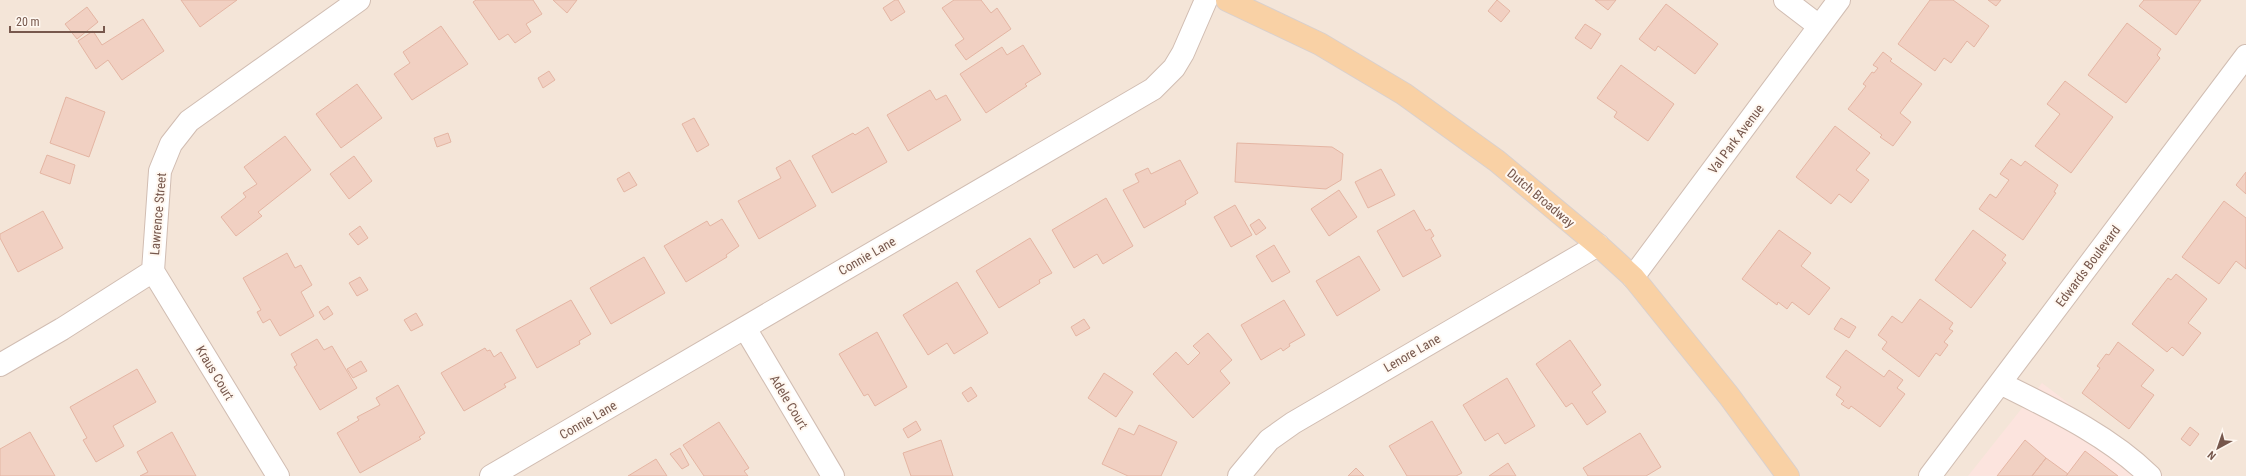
<svg xmlns="http://www.w3.org/2000/svg" width="2246" height="476" viewBox="0 0 2246 476" font-family="'Roboto Condensed',sans-serif">
<style>
.residential{fill:#f4e5d8}
.commercial{fill:#fce4de}
.building{fill:#f1d0c2;stroke:#e4b5a3}
.lines{fill:none;stroke-linecap:round;stroke-linejoin:round}
.minor-casing{stroke:#d1bdb2;stroke-width:24}
.major-casing{stroke:#d9d0cd;stroke-width:24}
.minor{stroke:#fff;stroke-width:22}
.major{stroke:#f9d1a5;stroke-width:22}
.labels{text-anchor:middle;dominant-baseline:central;stroke-width:4;stroke-linejoin:round;paint-order:stroke}
.street-label{font-size:13px;fill:#77584d;stroke:#fff8f1}
</style>
<rect width="100%" height="100%" fill="#fcf3ea"/>
<path class="residential" d="M0 0H2246V476H0Z"/>
<path class="commercial" d="M2042 383 2164 476H1968Z"/>
<path class="building" d="M181 0H237L200 27Z
M476 0H533L542 14 526 24 531 32 515 43 508 34 499 40 473 2Z
M553 0H577L567 13Z
M895 0H898L905 12 891 21 883 8Z
M954 0H981L991 13 997 8 1011 29 966 60 955 45 964 39 942 8Z
M1497 0 1510 11 1501 22 1488 11Z
M1595 0H1616L1608 10Z
M1930 0H1953L1989 26 1974 47 1967 41 1951 63 1944 58 1935 71 1898 44Z
M1988 0H2001L1996 6Z
M2144 0H2201L2176 35 2139 6Z
M1666 4 1718 44 1695 74 1658 46 1655 51 1639 39Z
M87 7 98 22 77 39 65 24Z
M143 19 164 51 122 80 108 60 96 69 78 41 93 31 102 45Z
M2127 23 2161 49 2157 55 2160 58 2126 103 2088 75Z
M1585 24 1601 34 1591 49 1575 38Z
M441 26 468 64 412 100 394 74 410 63 403 52Z
M1023 45 1041 74 1025 84 1027 86 986 113 960 74 1002 47 1007 55Z
M1883 52 1892 59 1890 61 1922 84 1900 113 1911 122 1893 146 1880 137 1882 135 1848 109 1866 86 1863 84 1872 72 1874 73 1878 68 1873 65Z
M1621 65 1674 104 1648 141 1614 117 1617 112 1597 98Z
M549 71 555 80 543 88 538 78Z
M2065 81 2113 117 2071 173 2035 146 2060 114 2047 104Z
M357 84 382 118 341 148 316 114Z
M930 90 936 100 946 95 961 120 908 151 887 115Z
M66 97 105 112 89 157 50 143Z
M694 118 709 145 697 152 682 124Z
M1835 126 1870 153 1856 170 1869 180 1851 203 1839 194 1831 204 1796 177Z
M868 127 887 162 832 193 812 156 853 133 855 135Z
M448 133 451 142 437 147 434 138Z
M285 136 311 170 258 212 262 216 236 236 221 217 246 197 243 193 257 184 244 167Z
M1237 143 1332 147 1343 154 1341 180 1326 189 1235 182Z
M47 155 75 165 70 184 40 173Z
M354 156 372 181 349 199 330 174Z
M2011 159 2021 166 2025 161 2058 185 2054 192 2056 193 2023 240 1979 209 1990 194 1996 198 2009 180 2000 174Z
M790 160 816 206 759 239 738 201 781 178 776 168Z
M1180 160 1198 193 1185 201 1186 204 1144 228 1123 190 1139 182 1135 174 1148 168 1151 174Z
M1381 169 1395 195 1368 208 1355 182Z
M629 172 637 185 624 192 617 179Z
M2246 172V194L2236 185Z
M1339 190 1357 217 1329 236 1311 209Z
M1106 198 1133 246 1103 264 1097 254 1074 268 1052 230Z
M2224 201 2246 218V269L2236 261 2219 284 2182 257Z
M1235 205 1252 235 1231 247 1214 217Z
M1414 210 1426 231 1430 229 1434 236 1431 238 1441 256 1403 277 1377 231Z
M43 211 63 248 18 272 0 238V234Z
M722 219 739 246 726 255 727 257 686 282 664 246 707 221 710 226Z
M1259 219 1266 228 1256 235 1250 225Z
M360 226 368 238 358 245 349 234Z
M1779 230 1811 253 1801 266 1830 288 1809 315 1792 302 1787 309 1778 302 1777 305 1742 279Z
M1973 230 2006 255 2002 260 2006 263 1971 308 1935 280Z
M1030 238 1052 273 1039 280 1040 283 999 308 976 271Z
M1274 245 1290 272 1272 282 1256 256Z
M287 253 295 268 301 265 312 285 301 292 314 316 280 336 270 319 263 323 257 312 261 310 243 278Z
M1359 256 1380 290 1337 316 1316 281Z
M644 257 665 293 611 324 590 288Z
M2176 274 2207 299 2188 323 2201 333 2183 356 2172 347 2167 352 2132 324 2168 278 2171 280Z
M360 277 368 290 357 296 349 283Z
M957 282 988 333 954 354 947 343 928 355 903 315Z
M1920 299 1953 323 1949 329 1953 331 1944 342 1948 345 1940 356 1936 353 1919 377 1882 349 1887 342 1878 335 1892 316 1902 323Z
M571 300 591 334 579 341 580 344 537 368 516 330Z
M1284 300 1305 335 1289 344 1290 346 1283 351 1281 348 1261 360 1241 325Z
M328 306 333 314 324 320 319 312Z
M416 313 423 325 411 331 404 320Z
M1841 318 1856 327 1849 338 1834 329Z
M1084 319 1090 328 1076 336 1071 327Z
M877 332 907 387 875 406 868 394 864 396 839 354Z
M1208 333 1232 360 1220 371 1230 383 1193 418 1153 374 1176 352 1188 365 1200 353 1193 346Z
M317 339 324 350 332 346 357 388 320 410 294 367 297 365 291 354Z
M1570 340 1601 385 1592 392 1606 412 1587 425 1572 403 1566 407 1536 364Z
M2118 342 2154 370 2141 386 2154 395 2129 429 2082 393 2100 368 2097 366 2106 354 2109 355Z
M485 348 487 351 490 350 494 357 501 352 516 378 504 384 506 387 464 411 441 373Z
M1846 350 1884 377 1889 370 1903 380 1897 388 1905 394 1880 427 1851 406 1849 409 1841 404 1844 401 1836 395 1841 387 1826 377Z
M361 361 367 371 353 378 347 369Z
M137 369 156 402 113 426 124 446 96 462 83 440 87 438 70 407Z
M1104 373 1133 392 1116 417 1088 398Z
M1507 378 1535 426 1505 444 1498 433 1485 441 1463 405Z
M398 385 425 433 419 437 421 439 360 473 337 433 359 420 357 417 380 405 376 398Z
M971 387 977 396 968 402 962 393Z
M916 421 921 430 908 438 903 429Z
M1432 421 1462 473 1456 476H1407L1389 446Z
M719 422 749 468 744 471 748 476H704L683 445Z
M1139 425 1177 442 1161 476H1128L1102 464 1119 428 1134 435Z
M2190 427 2199 434 2190 446 2181 439Z
M30 432 55 476H0V449Z
M172 432 196 476H140L148 472 137 452Z
M1640 433 1661 467 1646 476H1588L1583 468Z
M941 440 953 476H911L903 453Z
M2025 440 2046 458 2032 476H1997Z
M680 448 689 465 682 469 670 454Z
M2085 451 2118 476H2066Z
M2046 458 2068 474 2066 476H2032Z
M656 459 667 476H628Z
M1508 463 1516 476H1489Z
M1356 468 1364 476H1348Z"/>
<g class="lines">
<defs>
<path id="minor" d="M1785 0 1819 26
M153 271 160 171 171 144 189 121 359 0
M153 271 278 476
M1633 277 1839 0
M745 328 833 476
M0 365 62 329 153 271
M2000 383C2052 409 2108 435 2150 476
M491 476 1153 89 1174 68 1183 53 1206 0
M1239 476 1269 440 1293 423 1598 245
M1930 476 2246 56"/>
<path id="major" d="M1227 0 1320 44 1404 94 1497 161 1598 245 1633 277 1729 396 1788 476"/>
</defs>
<use href="#minor" class="minor-casing"/>
<use href="#major" class="major-casing"/>
<use href="#minor" class="minor"/>
<use href="#major" class="major"/>
</g>
<g class="labels">
<g class="street-label">
<text transform="translate(1736 139) rotate(-53)">Val Park Avenue</text>
<text transform="translate(1541 198) rotate(40)">Dutch Broadway</text>
<text transform="translate(158 214) rotate(-85)">Lawrence Street</text>
<text transform="translate(867 256) rotate(-30)">Connie Lane</text>
<text transform="translate(2088 266) rotate(-53)">Edwards Boulevard</text>
<text transform="translate(1412 353) rotate(-30)">Lenore Lane</text>
<text transform="translate(215 373) rotate(59)">Kraus Court</text>
<text transform="translate(789 402) rotate(59)">Adele Court</text>
<text transform="translate(588 420) rotate(-30)">Connie Lane</text>
</g>
</g>
<g transform="translate(2218 448) rotate(220)" stroke="#fff8f1" stroke-width="3" paint-order="stroke">
<path d="M0-3L7 15L0 10L-7 15Z" fill="#77584d"/>
<text y="-6" font-size="11" font-weight="bold" text-anchor="middle" fill="#77584d">N</text>
</g>
<path d="M10 26v6h94v-6" fill="none" stroke="#77584d" stroke-width="2"/>
<text x="16" y="26" font-size="12" fill="#77584d" stroke="#fff8f1" stroke-width="3" paint-order="stroke">20 m</text>
</svg>
